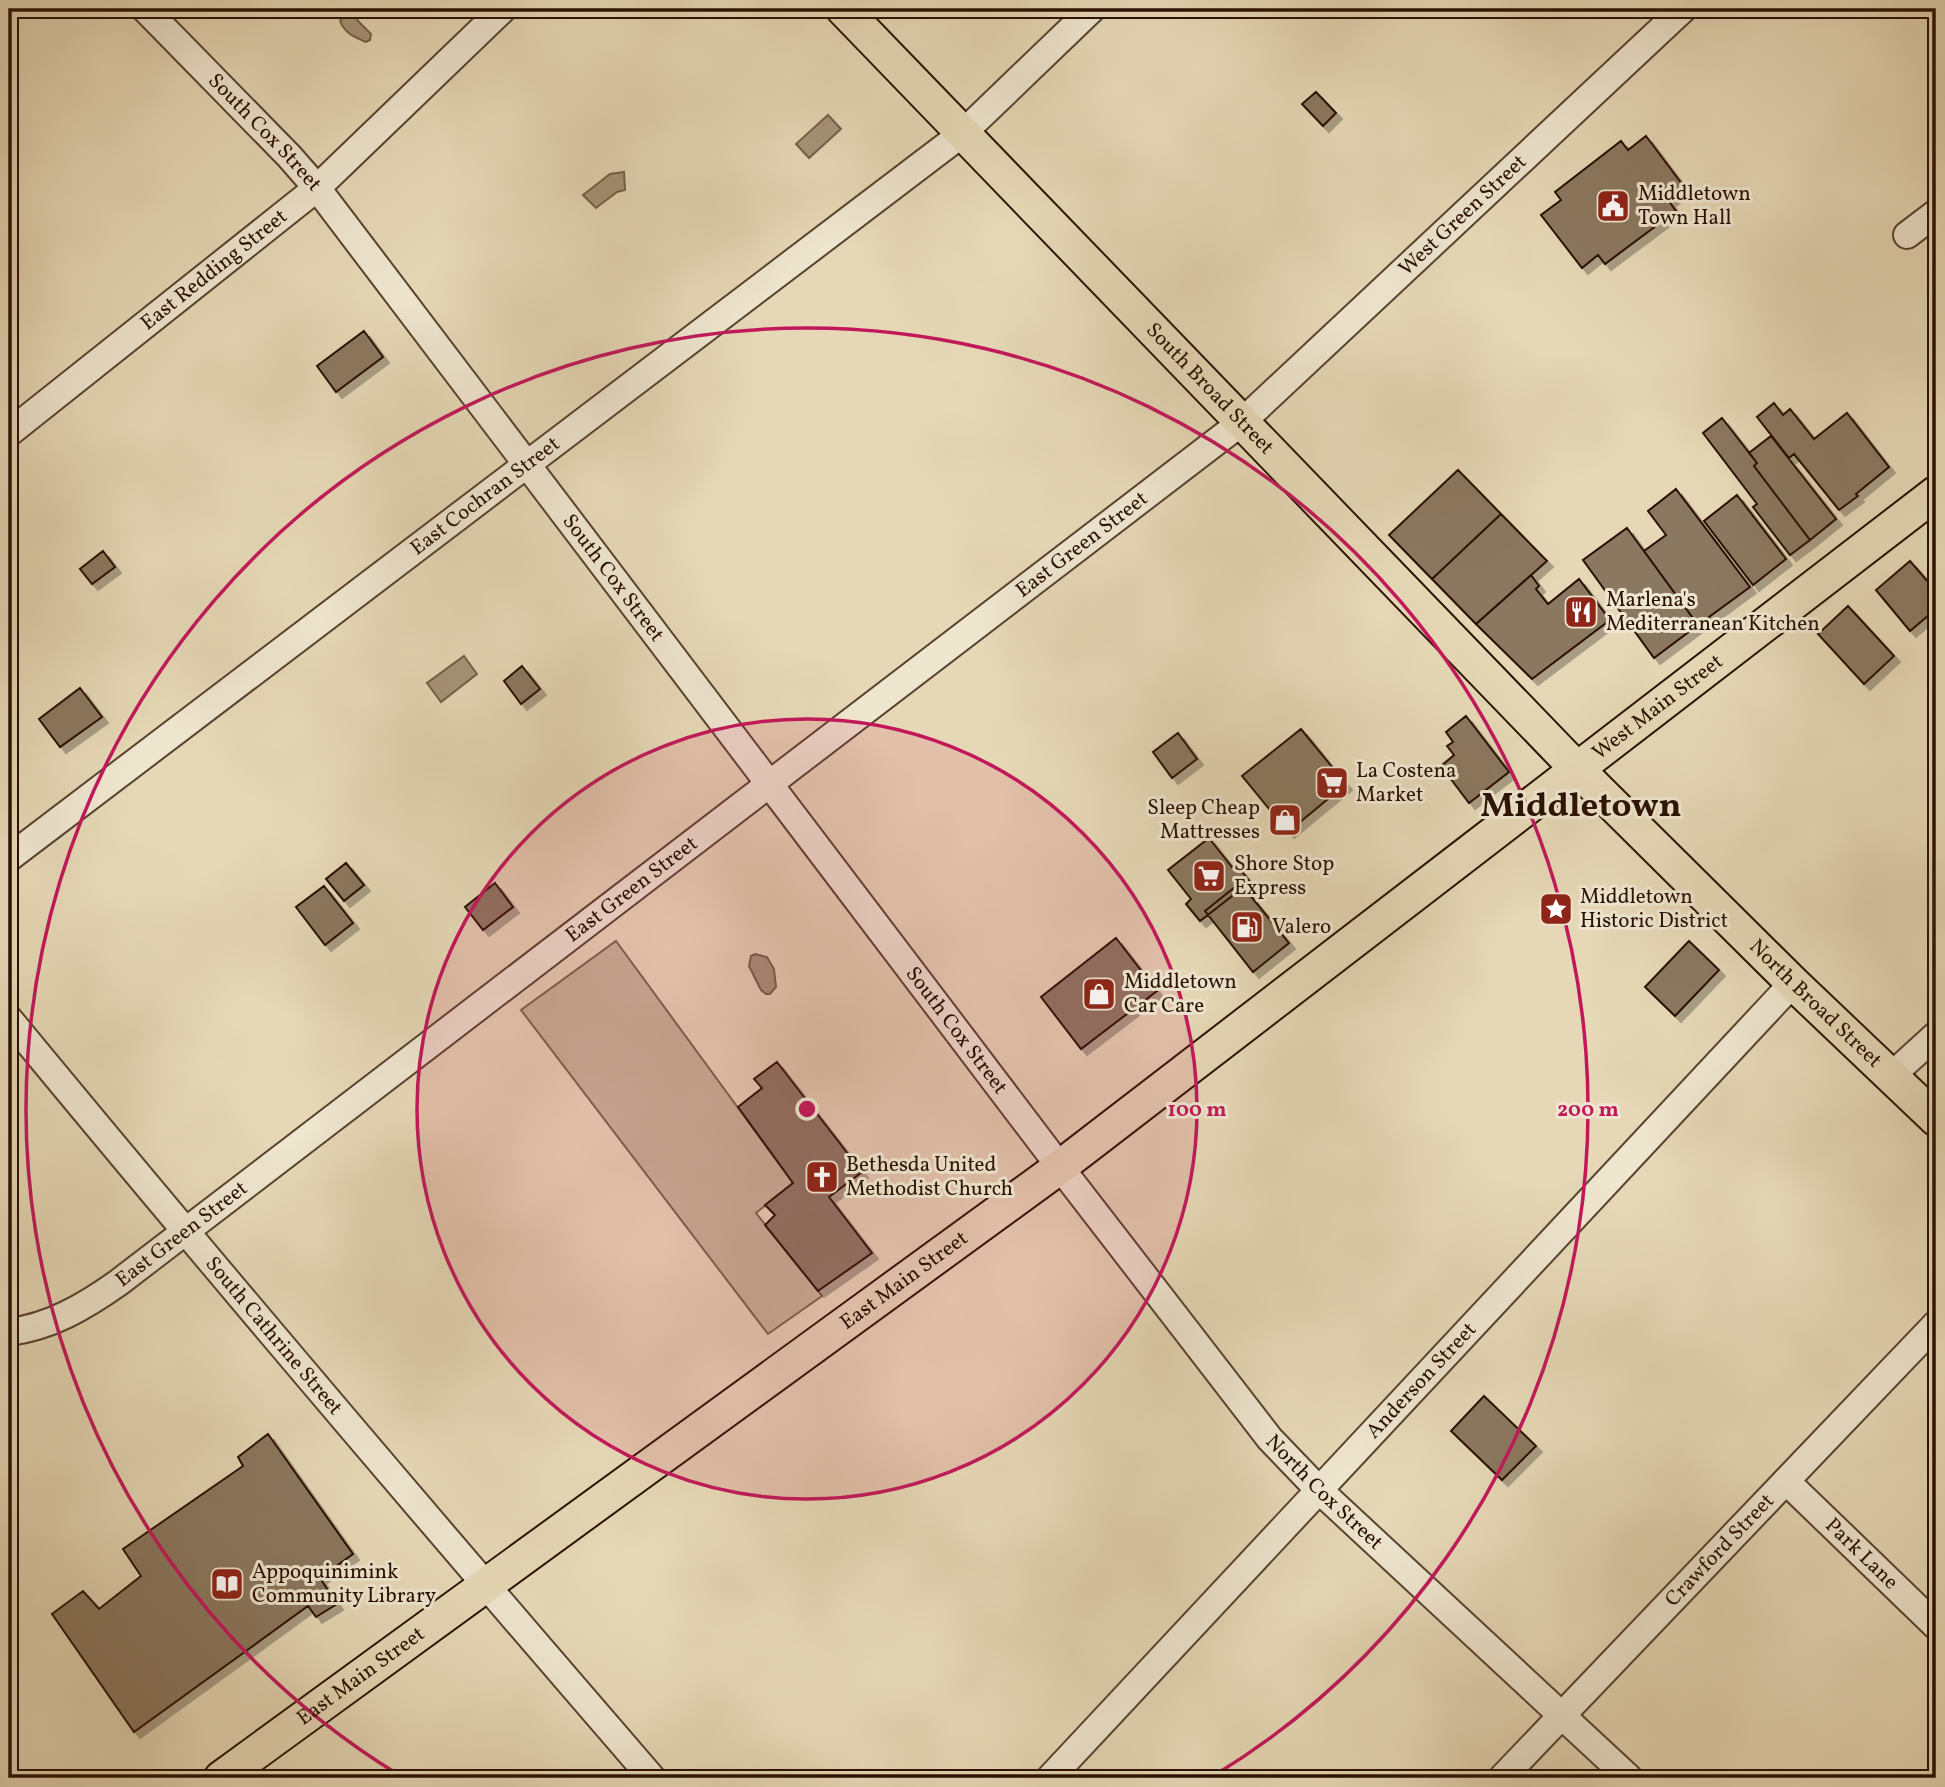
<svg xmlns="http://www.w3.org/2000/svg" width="1945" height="1787" viewBox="0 0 1945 1787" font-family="Vollkorn,serif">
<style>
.green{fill:#c6b697;stroke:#78634c;stroke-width:2}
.water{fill:#a69479;stroke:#745f49;stroke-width:2}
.building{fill:#8b7860;stroke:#291002;stroke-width:2;filter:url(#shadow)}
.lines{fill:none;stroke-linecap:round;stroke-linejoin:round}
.minor-casing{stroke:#58422f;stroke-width:30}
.major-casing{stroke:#291002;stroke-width:37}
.minor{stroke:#efe6d0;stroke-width:26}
.major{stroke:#e6d8b6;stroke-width:33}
.ring{fill:none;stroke:#c2185b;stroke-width:3.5}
.labels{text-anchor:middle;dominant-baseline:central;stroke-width:6;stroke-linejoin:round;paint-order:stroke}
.street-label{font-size:21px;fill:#291002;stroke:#efe6d0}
.poi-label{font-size:21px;fill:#291002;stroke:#efe6d0;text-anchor:start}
.town-label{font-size:35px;font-weight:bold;fill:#291002;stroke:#efe6d0}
.centre{fill:#c2185b;stroke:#efe6d0;stroke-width:3.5}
.ring-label{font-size:21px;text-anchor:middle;font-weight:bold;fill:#c2185b;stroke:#efe6d0;stroke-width:6;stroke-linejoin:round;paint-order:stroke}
</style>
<defs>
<filter id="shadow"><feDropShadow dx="6" dy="6" stdDeviation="0" flood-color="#0004"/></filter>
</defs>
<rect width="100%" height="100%" fill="#e6d8b6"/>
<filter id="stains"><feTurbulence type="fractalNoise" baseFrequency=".00286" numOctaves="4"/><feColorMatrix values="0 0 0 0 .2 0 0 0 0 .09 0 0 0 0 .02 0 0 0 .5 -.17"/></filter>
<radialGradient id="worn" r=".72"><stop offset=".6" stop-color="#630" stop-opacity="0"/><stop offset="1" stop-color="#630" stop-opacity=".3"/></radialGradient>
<path class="green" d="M616 941 793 1183 756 1213 822 1296 768 1334 521 1010Z"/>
<path class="water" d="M347 10H351L359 22 371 34 370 40 366 42C355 37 345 34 340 21Z
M828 115 841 129 809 158 796 144Z
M624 172 625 190 617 192 596 208 583 195 610 174Z
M464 656 477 674 441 702 427 683Z
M755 954 767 957 774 969 776 987 770 994H766L761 990 749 966 751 956Z"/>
<path class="building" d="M1316 92 1336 113 1323 126 1302 104Z
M1646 136 1685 188 1669 201 1676 211 1605 264 1598 255 1582 268 1541 215 1561 200 1555 192 1621 141 1628 150Z
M364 331 383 357 336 392 317 366Z
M1774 403 1783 415 1790 409 1814 439 1847 413 1889 467 1856 494 1858 496 1839 510 1794 454 1789 458 1757 417Z
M1722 418 1757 463 1754 466 1810 540 1790 555 1753 507 1757 504 1703 433Z
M1771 436 1836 519 1810 540 1754 466 1757 463 1749 453Z
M1458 470 1501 514 1432 579 1389 535Z
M1676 489 1750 587 1698 625 1644 551 1666 535 1648 511Z
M1737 495 1786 559 1753 585 1704 521Z
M1501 514 1547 561 1476 624 1432 579Z
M1627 528 1698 625 1654 658 1583 560Z
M103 551 115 567 92 584 80 569Z
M1910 561 1936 591V609L1910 631 1876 590Z
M1531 575 1539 586 1536 589 1548 604 1579 579 1610 620 1532 679 1476 624Z
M1848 606 1894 656 1864 684 1818 634Z
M522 666 540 689 521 704 504 681Z
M80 688 102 717 60 747 39 719Z
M1466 716 1509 772 1469 803 1441 766 1454 755 1447 746 1453 742 1446 732Z
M1301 729 1346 784 1288 832 1242 776Z
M1178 733 1197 759 1172 778 1153 752Z
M1209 838 1232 867 1236 864 1250 882 1200 921 1186 904 1191 899 1168 870Z
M346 863 364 885 344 901 326 879Z
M495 883 513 907 483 930 465 907Z
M1240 883 1289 943 1253 972 1205 911Z
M324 886 353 923 325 945 296 907Z
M1116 938 1157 991 1081 1049 1041 997Z
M1689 941 1719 970 1675 1016 1645 987Z
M777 1062 862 1172 829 1197 872 1253 818 1291 765 1225 775 1215 765 1205 793 1183 738 1107 762 1088 754 1079Z
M1484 1396 1536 1446 1502 1480 1451 1431Z
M268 1434 353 1554 320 1578 337 1604 316 1617 308 1606 134 1732 52 1614 83 1591 99 1609 141 1576 123 1549 243 1466 238 1457Z"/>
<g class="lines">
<defs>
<g id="minor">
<path id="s1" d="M145 9 289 156 317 188 1060 1167 1270 1439 1319 1490 1629 1778"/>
<path d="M1907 235 1936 213"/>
<path id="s2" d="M9 433 317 188 503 9"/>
<path id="s3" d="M9 858 963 133 1092 9"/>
<path id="s4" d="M9 1019C220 1275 435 1527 652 1778"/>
<path d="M1891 1076 1936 1035"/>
<path id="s5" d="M9 1332C50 1327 84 1307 118 1283L1242 422 1683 9"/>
<path id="s6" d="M1786 1481 1936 1626"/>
<path id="s7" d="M1050 1778 1793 983"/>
<path id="s8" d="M1502 1778 1936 1324"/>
</g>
<g id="major">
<path id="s9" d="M843 9 1577 769 1793 983 1936 1119"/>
<path id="s10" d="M221 1778 1060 1167 1936 493"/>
</g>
</defs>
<use href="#minor" class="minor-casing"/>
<use href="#major" class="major-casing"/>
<use href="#minor" class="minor"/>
<use href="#major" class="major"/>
</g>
<circle cx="807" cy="1109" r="390" fill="#c2185b" fill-opacity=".12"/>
<g class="ring">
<circle cx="807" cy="1109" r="390"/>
<path d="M399 1775A781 781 0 1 1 1215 1775"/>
</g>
<defs>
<symbol id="civic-square" viewBox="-11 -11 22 22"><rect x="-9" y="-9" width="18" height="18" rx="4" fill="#8f2418" stroke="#efe6d0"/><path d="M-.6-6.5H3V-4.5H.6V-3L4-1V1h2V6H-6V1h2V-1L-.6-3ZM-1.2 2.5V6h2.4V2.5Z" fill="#fff"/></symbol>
<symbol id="restaurant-square" viewBox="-11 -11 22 22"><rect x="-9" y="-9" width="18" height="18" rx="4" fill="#8f2418" stroke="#efe6d0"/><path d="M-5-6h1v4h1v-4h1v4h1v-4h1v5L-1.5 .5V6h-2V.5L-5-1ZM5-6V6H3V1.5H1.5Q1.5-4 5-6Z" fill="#fff"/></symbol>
<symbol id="supermarket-square" viewBox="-11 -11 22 22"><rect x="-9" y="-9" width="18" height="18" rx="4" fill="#8f2418" stroke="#efe6d0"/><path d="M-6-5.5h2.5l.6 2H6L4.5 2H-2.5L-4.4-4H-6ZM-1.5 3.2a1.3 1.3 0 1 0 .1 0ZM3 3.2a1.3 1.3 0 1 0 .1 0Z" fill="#fff"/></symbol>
<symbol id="shop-square" viewBox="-11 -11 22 22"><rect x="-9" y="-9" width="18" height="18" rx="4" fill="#8f2418" stroke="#efe6d0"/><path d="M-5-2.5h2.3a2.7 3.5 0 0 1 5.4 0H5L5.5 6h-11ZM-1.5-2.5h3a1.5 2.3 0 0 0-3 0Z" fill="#fff"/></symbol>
<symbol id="sight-square" viewBox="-11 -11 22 22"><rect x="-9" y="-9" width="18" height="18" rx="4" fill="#8f2418" stroke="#efe6d0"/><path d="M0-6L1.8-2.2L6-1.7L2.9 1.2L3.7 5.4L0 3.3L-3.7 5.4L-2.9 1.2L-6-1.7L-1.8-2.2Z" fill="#fff"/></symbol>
<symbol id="fuel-square" viewBox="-11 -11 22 22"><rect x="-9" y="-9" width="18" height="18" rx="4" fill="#8f2418" stroke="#efe6d0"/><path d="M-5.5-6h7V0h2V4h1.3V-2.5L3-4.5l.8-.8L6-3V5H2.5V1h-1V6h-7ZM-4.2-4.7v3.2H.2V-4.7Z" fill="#fff"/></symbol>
<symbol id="church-square" viewBox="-11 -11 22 22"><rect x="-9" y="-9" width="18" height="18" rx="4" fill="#8f2418" stroke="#efe6d0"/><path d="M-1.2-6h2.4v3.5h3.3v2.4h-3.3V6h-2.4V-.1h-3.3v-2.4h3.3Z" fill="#fff"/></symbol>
<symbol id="library-square" viewBox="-11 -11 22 22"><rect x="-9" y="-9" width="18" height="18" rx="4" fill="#8f2418" stroke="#efe6d0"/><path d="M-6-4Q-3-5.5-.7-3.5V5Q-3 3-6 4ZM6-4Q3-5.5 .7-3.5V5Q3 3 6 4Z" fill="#fff"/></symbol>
</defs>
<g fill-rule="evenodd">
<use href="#civic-square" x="1594" y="187" width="38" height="38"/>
<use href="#restaurant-square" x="1562" y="593" width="38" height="38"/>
<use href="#supermarket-square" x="1313" y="764" width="38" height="38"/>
<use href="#shop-square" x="1266" y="801" width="38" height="38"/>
<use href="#supermarket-square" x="1190" y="857" width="38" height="38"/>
<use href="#sight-square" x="1537" y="890" width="38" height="38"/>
<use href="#fuel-square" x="1228" y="908" width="38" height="38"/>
<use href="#shop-square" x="1080" y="975" width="38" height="38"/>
<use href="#church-square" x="803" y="1158" width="38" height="38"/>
<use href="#library-square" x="208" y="1565" width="38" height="38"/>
</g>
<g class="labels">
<g class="street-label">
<text stroke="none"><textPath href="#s1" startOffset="172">South Cox Street</textPath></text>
<text stroke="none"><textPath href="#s5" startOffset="1839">West Green Street</textPath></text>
<text stroke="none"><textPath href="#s2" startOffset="262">East Redding Street</textPath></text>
<text stroke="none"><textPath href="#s9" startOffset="528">South Broad Street</textPath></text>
<text stroke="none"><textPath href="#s3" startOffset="598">East Cochran Street</textPath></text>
<text stroke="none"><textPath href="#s5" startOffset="1335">East Green Street</textPath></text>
<text stroke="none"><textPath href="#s1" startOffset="738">South Cox Street</textPath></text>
<text stroke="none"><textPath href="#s10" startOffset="1792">West Main Street</textPath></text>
<text stroke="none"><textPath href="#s5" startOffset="768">East Green Street</textPath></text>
<text stroke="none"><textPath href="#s9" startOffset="1391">North Broad Street</textPath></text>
<text stroke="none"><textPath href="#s1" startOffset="1306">South Cox Street</textPath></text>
<text stroke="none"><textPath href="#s5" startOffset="201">East Green Street</textPath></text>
<text stroke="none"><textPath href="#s10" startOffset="845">East Main Street</textPath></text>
<text stroke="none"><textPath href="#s4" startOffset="413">South Cathrine Street</textPath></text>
<text stroke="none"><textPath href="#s7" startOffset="544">Anderson Street</textPath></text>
<text stroke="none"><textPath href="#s1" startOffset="1897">North Cox Street</textPath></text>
<text stroke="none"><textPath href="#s8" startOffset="315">Crawford Street</textPath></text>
<text stroke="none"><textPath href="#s6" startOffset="105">Park Lane</textPath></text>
<text stroke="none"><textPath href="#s10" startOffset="173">East Main Street</textPath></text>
</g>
<g class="poi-label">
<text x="1638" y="194">Middletown<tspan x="1638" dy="24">Town Hall</tspan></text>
<text x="1606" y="600">Marlena's<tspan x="1606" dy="24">Mediterranean Kitchen</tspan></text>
<text x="1356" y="771">La Costena<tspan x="1356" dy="24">Market</tspan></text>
<text x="1260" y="808" text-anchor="end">Sleep Cheap<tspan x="1260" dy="24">Mattresses</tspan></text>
<text x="1234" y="864">Shore Stop<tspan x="1234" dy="24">Express</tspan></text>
<text x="1580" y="897">Middletown<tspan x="1580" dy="24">Historic District</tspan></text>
<text x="1272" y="927">Valero</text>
<text x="1124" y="982">Middletown<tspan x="1124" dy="24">Car Care</tspan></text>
<text x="846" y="1165">Bethesda United<tspan x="846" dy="24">Methodist Church</tspan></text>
<text x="252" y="1572">Appoquinimink<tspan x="252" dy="24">Community Library</tspan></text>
</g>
<g class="town-label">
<text x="1581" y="807">Middletown</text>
</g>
</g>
<circle cx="807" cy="1109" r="10" class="centre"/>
<g class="ring-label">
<text x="1197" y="1116">100 m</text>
<text x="1588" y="1116">200 m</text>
</g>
<rect width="1945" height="1787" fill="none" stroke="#e6d8b6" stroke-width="35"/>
<rect x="10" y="10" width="1924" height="1766" fill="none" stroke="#291002" stroke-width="3.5"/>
<rect x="18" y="18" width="1910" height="1752" fill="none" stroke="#291002" stroke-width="2"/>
<rect width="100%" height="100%" filter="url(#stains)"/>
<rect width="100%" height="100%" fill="url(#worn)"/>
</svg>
